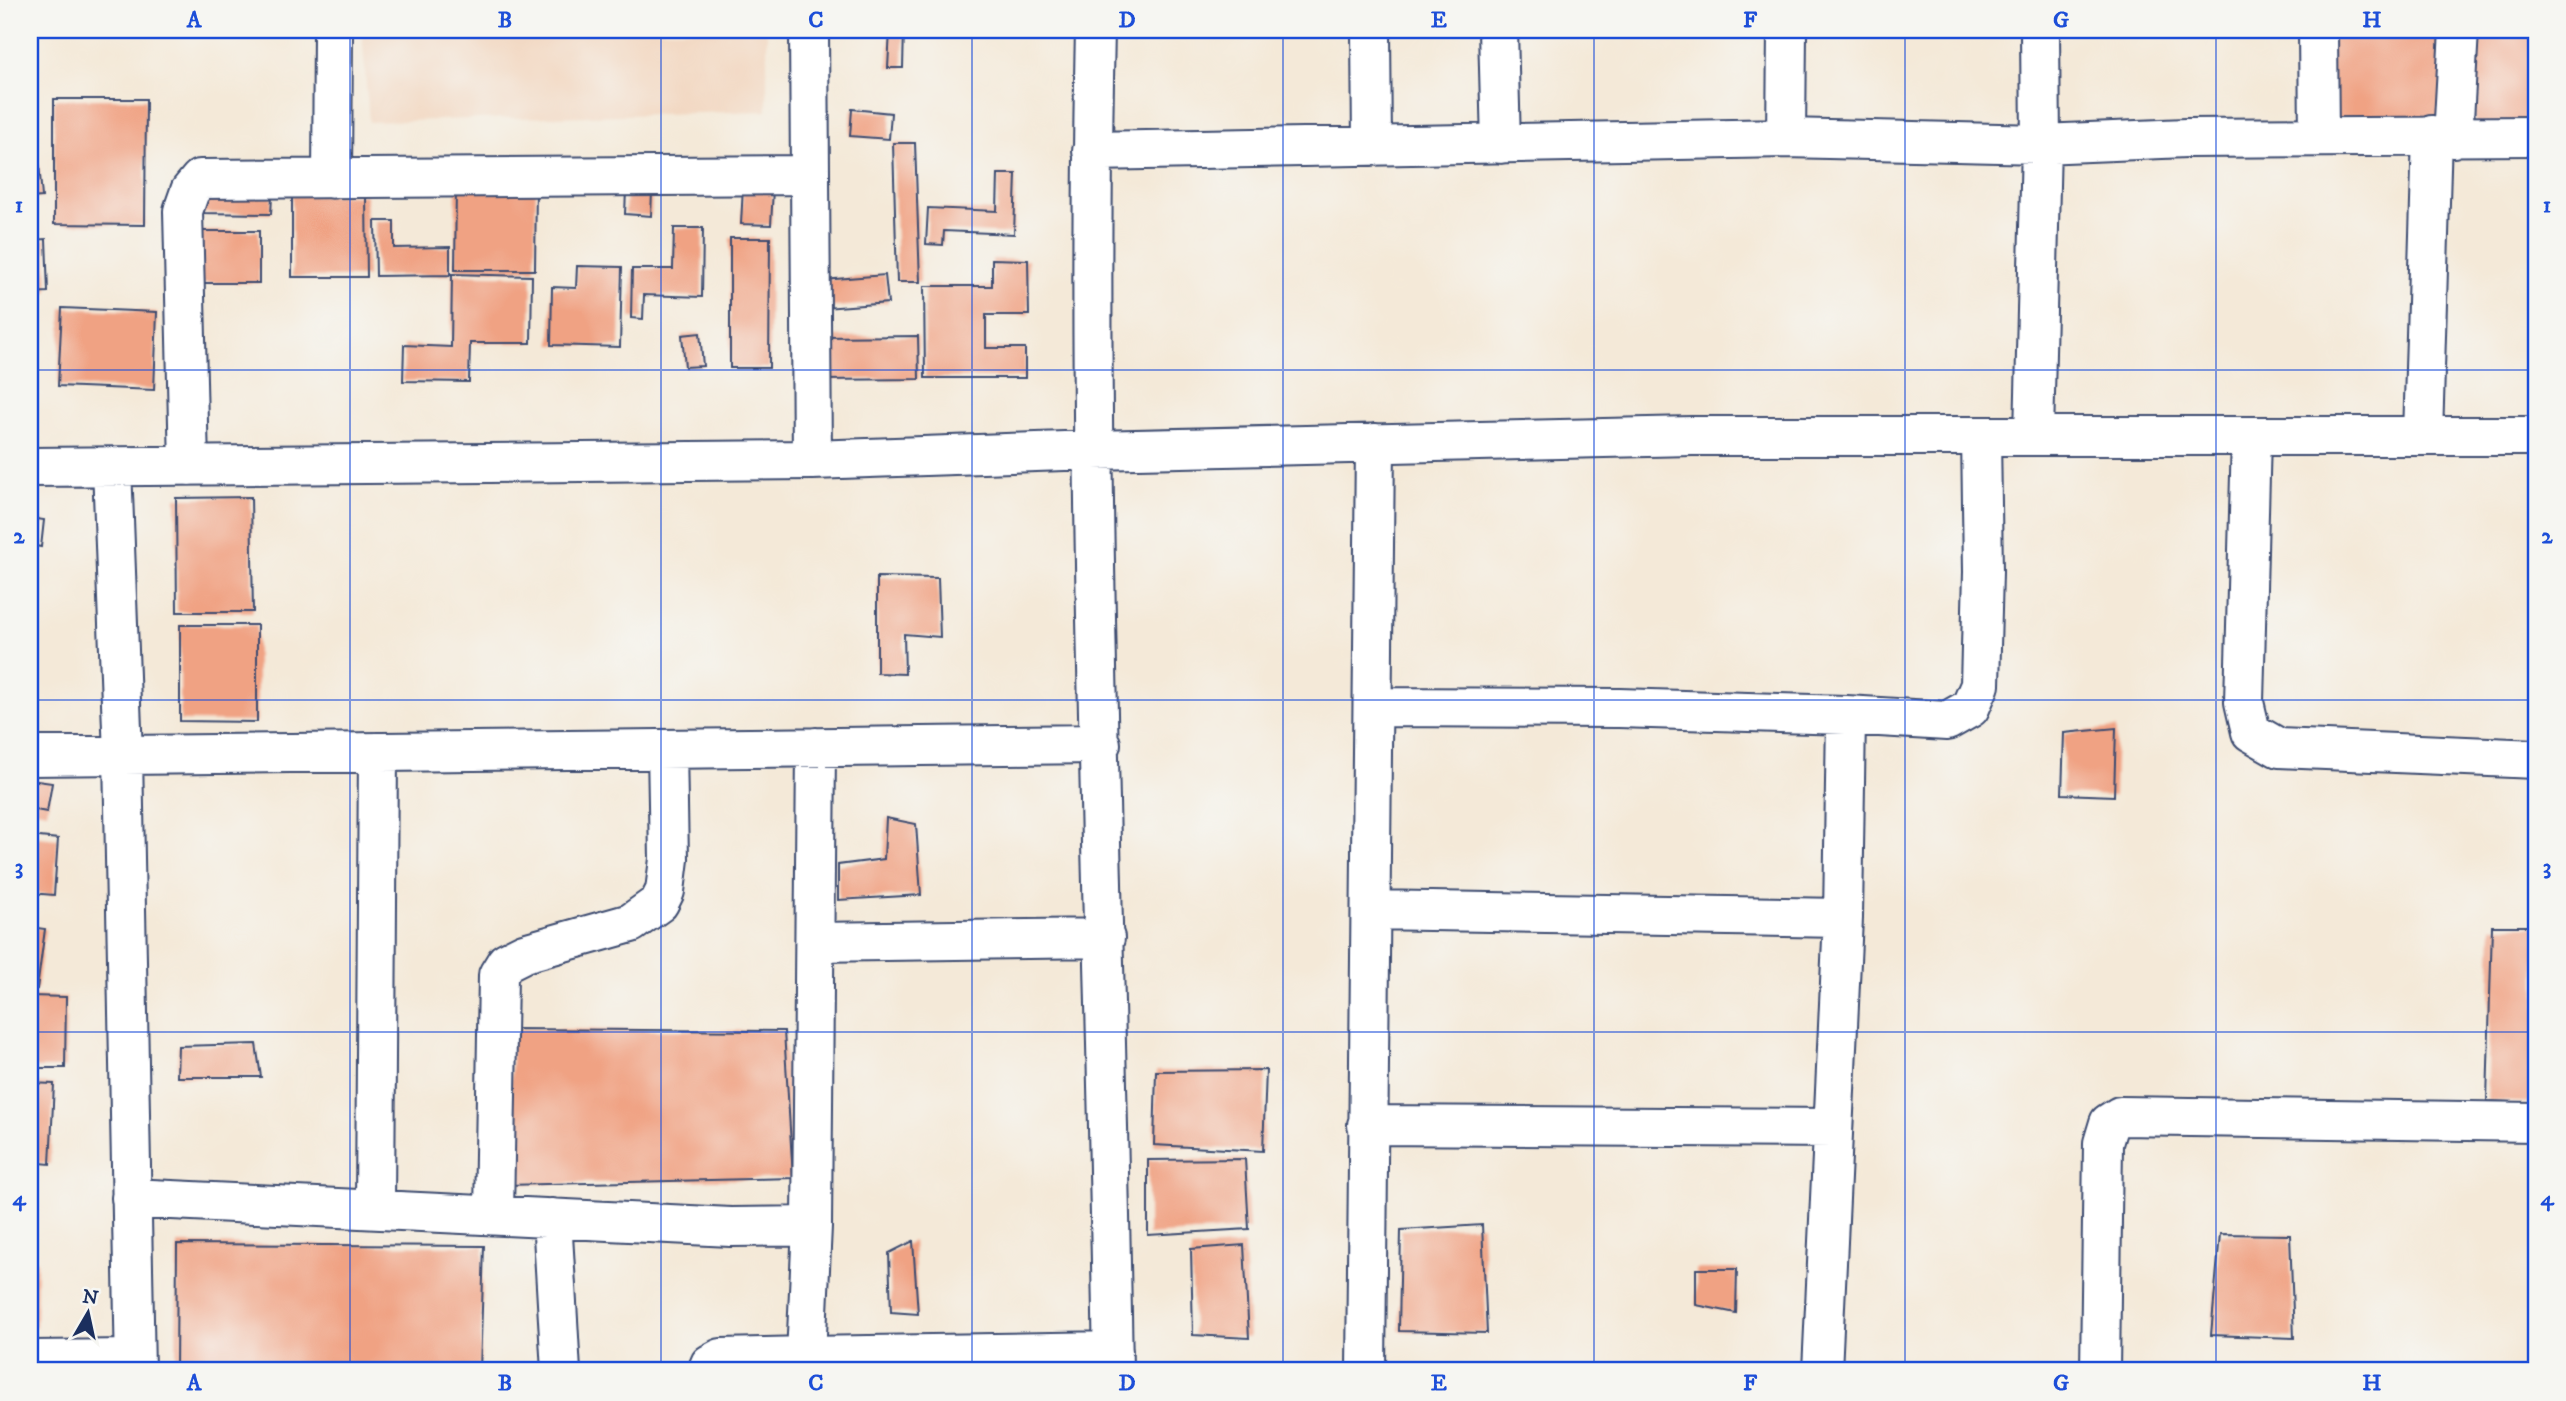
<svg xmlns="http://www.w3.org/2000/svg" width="2566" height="1401" viewBox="0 0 2566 1401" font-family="'IM FELL DW Pica',serif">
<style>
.built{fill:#f2d5be}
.building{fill:#f0a283}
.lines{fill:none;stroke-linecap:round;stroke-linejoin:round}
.minor-casing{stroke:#3c4b70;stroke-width:42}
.minor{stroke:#fff;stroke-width:38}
.grid{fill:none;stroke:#1d4ed8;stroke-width:2;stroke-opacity:0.55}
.neatline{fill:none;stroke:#1d4ed8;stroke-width:2.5}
.grid-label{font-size:23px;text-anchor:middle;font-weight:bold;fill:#1d4ed8}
</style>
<rect width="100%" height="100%" fill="#f6f6f2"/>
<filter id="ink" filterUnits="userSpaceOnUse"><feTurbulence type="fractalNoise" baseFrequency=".0143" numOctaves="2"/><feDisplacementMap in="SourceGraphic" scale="14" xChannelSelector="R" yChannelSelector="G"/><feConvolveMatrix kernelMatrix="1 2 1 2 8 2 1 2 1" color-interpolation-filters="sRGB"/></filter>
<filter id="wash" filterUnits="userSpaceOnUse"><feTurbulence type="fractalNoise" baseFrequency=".00686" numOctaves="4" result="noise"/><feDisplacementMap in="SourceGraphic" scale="28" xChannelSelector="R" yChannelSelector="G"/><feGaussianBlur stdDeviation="1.57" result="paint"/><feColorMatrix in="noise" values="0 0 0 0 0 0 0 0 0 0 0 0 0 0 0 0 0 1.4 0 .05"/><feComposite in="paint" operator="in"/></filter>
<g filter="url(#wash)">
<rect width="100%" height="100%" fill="#f4e9d8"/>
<path class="built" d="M362 30H767V111L369 122Z"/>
<g id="blocks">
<path class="building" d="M890 30H904L903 68H888Z
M2328 30H2443V128H2328Z
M2471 30H2536V131L2475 133Z
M54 99H146L145 225 54 224Z
M852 109 891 113 889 139 850 136Z
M893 143H915L920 282H897Z
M39 164 42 197 30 198V165Z
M998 174H1016L1014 234 944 231 943 245 926 244 928 208 997 211Z
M456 187H536L535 270H455Z
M743 187 773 189 771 225 741 224Z
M626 190 652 191 651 216 625 214Z
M292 195H366L367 277H292Z
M201 197H272L271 214 201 213Z
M375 221H394V248L450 247V275L376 276Z
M674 228H703L702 297 644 295 643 319 631 318 632 269H673Z
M199 231H259V283H199Z
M730 238H770L769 368H730Z
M46 239 48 292 30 293V240Z
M992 259 1028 260 1029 315H986V348H1025V378H925L924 286H992Z
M577 266 622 267 620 347 551 345 552 287 576 288Z
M452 274 532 276 531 343H470L469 382 403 381 404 345 451 347Z
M885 275 888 303 825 308 823 280Z
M62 308 157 312 154 390 58 386Z
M30 309H36L35 384H30Z
M700 333 703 366 685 367 682 335Z
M918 336 919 379 820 380V337Z
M251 497 253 612H177L176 498Z
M30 518 44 520 41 547 30 545Z
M877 577 938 578 940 637 904 634 905 674 877 673Z
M180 625H257V722L180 721Z
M2116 728 2114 796 2062 794 2064 733Z
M30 780 52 783 47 812 30 809Z
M886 818 916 824 921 895 838 900V865L884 859Z
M30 836 58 839 54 895 30 893Z
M2492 926H2536V1103L2487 1101Z
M30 927 45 929 37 989 30 988Z
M30 996 66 997 65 1068H30Z
M513 1029 784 1031 793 1178 506 1185Z
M256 1044 261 1077H177L178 1046Z
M1266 1070 1263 1151 1154 1145 1156 1071Z
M30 1083 54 1084 50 1164 30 1162Z
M1245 1159 1249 1229 1148 1235V1160Z
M1482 1225 1487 1333 1399 1331 1401 1230Z
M2220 1234 2290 1235 2294 1338 2211 1335Z
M913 1241 918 1314 891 1312 889 1253Z
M177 1244 484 1246 480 1371H176Z
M1244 1245 1249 1338 1193 1335 1191 1249Z
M30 1259H37L36 1327H30Z
M1696 1269H1737L1736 1313 1696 1305Z"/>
</g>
</g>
<g filter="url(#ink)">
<use href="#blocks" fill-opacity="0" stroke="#3c4b70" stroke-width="2"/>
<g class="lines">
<defs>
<path id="minor" d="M809 30 812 460
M1095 30C1085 477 1106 924 1113 1371
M1371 30 1372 146
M1498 30 1501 144
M2318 30 2319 137
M1786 138 1787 30
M2453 138 2459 30
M1092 151 1786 138 2041 144 2186 138 2536 136
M332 179 333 30
M2034 436 2041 144 2040 30
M2423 436 2432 135
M2251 437 2244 702 2251 732 2279 748 2536 759
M189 466 183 211 190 191 200 179 810 175
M30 467 812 460 1093 450 1692 436H2536
M112 467 123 755 135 1371
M1374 707 1619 708 1846 715 1947 721 1970 708 1980 685 1983 572 1981 436
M816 747 812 1226 806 1356 1113 1351
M30 756 1101 744
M1371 910 1843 918
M815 942 1105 938
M1367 1125 1833 1128
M131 1198 731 1227 812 1226
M375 1209 378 752
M494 1215 498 975 506 962 524 953 631 923 659 903 665 891 669 859 667 749
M552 1218 561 1371
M30 1360 134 1359
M707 1371 710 1364 721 1358 806 1356
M1366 1371 1375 443
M1822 1371 1843 918 1846 715
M2100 1371 2103 1143 2109 1123 2120 1116 2536 1122"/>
</defs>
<use href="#minor" class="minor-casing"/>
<use href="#minor" class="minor"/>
</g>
</g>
<path class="grid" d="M350 30V1371M661 30V1371M972 30V1371M1283 30V1371M1594 30V1371M1905 30V1371M2216 30V1371M30 370H2536M30 700H2536M30 1032H2536"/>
<rect width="2566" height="1401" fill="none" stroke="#f6f6f2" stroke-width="77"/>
<g transform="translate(88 1313) rotate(9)" stroke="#f6f6f2" stroke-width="5" paint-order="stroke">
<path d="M0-5L12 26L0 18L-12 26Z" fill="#1b2f5e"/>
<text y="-10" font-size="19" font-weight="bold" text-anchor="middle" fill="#1b2f5e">N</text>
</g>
<rect x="38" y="38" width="2490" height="1324" class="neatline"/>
<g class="grid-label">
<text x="194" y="27">A</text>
<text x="505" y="27">B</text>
<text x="816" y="27">C</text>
<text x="1127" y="27">D</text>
<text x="1439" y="27">E</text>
<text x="1750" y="27">F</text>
<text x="2061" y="27">G</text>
<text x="2372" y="27">H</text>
<text x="19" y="212">1</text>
<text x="2547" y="212">1</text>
<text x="19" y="543">2</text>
<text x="2547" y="543">2</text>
<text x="19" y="874">3</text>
<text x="2547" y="874">3</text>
<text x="19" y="1205">4</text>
<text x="2547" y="1205">4</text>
<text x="194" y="1390">A</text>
<text x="505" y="1390">B</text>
<text x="816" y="1390">C</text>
<text x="1127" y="1390">D</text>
<text x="1439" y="1390">E</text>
<text x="1750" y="1390">F</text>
<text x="2061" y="1390">G</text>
<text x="2372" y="1390">H</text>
</g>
</svg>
